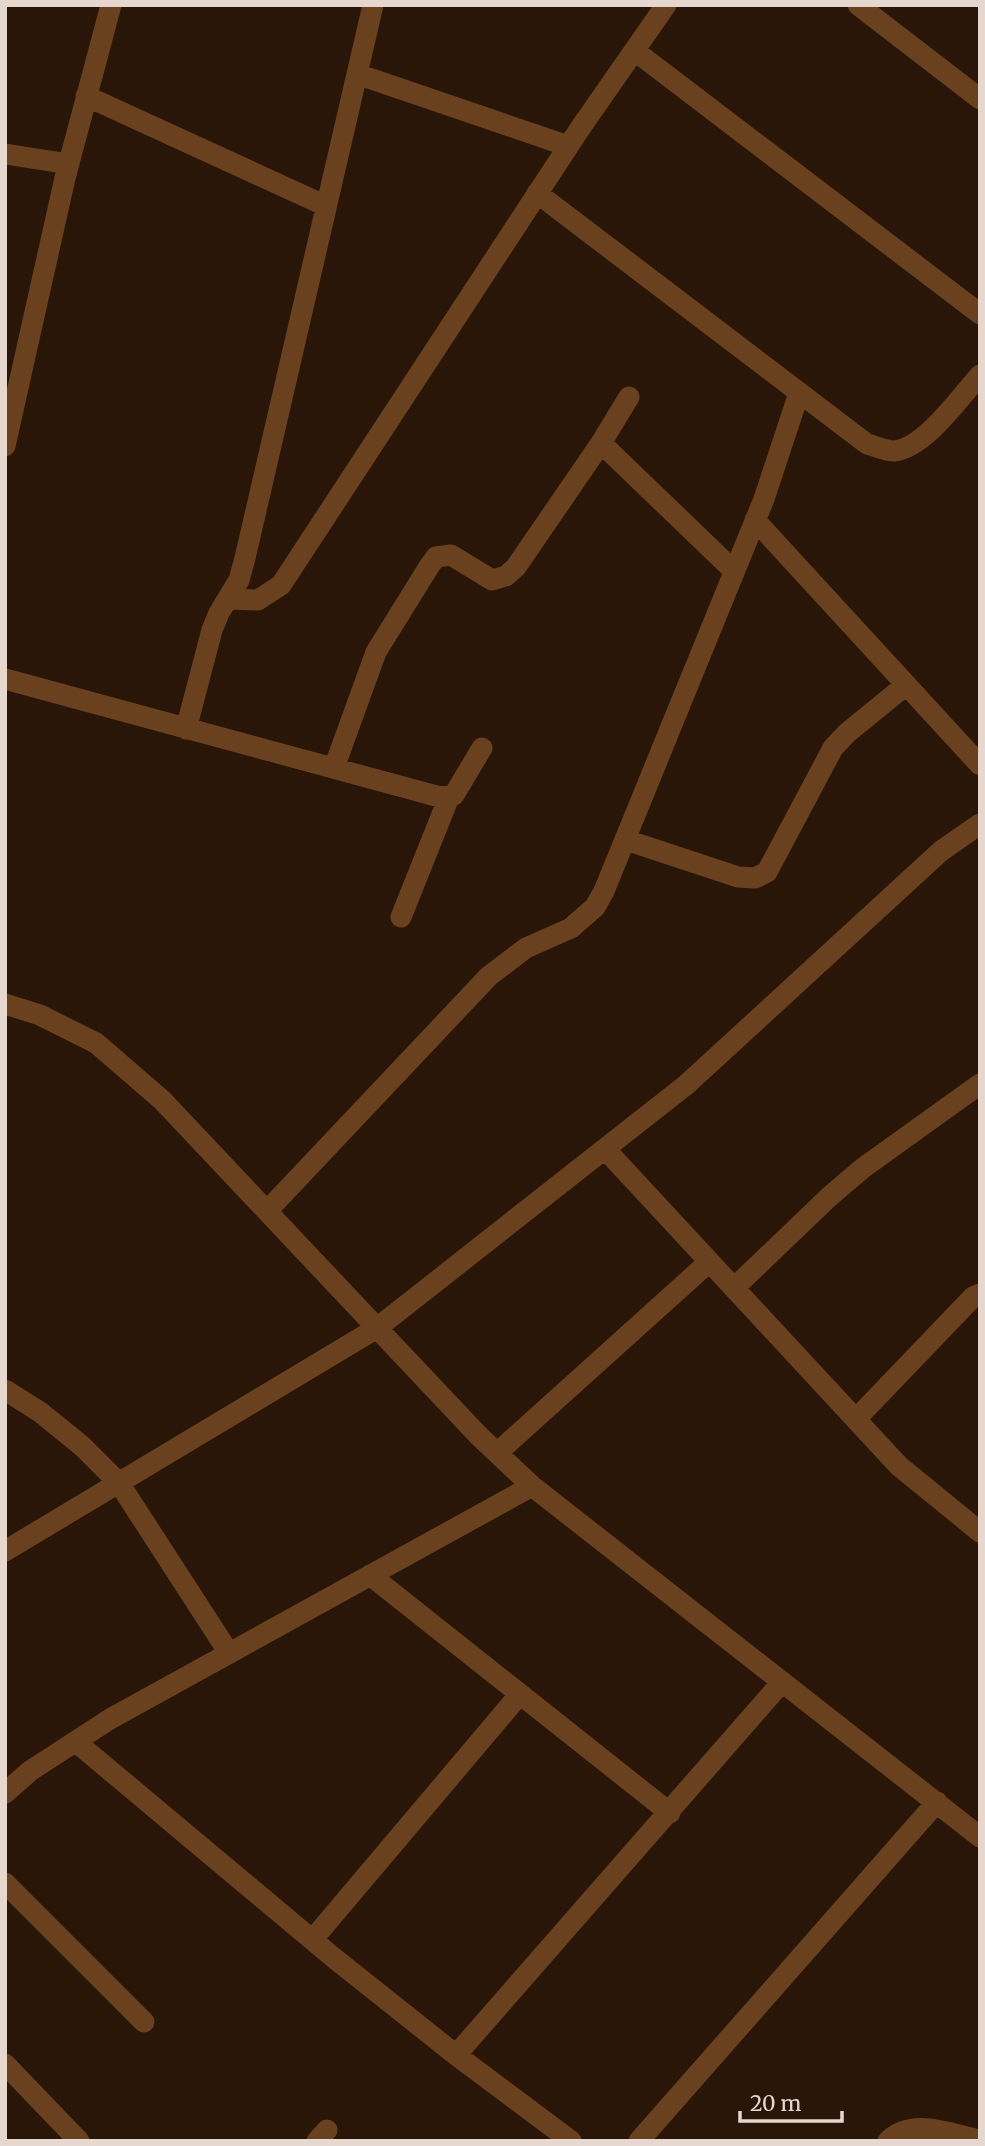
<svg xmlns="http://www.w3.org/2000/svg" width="985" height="2146" viewBox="0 0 985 2146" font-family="Merriweather,serif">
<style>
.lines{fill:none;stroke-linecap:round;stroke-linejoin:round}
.minor{stroke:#6a411e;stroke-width:21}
</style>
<rect width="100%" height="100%" fill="#2a1509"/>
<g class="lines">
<path class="minor" d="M858 5 980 99
M635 51 980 314
M357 74 568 146
M86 96 326 206
M5 154 69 164
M537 193 867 444C875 446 886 451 894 451 925 448 960 397 980 375
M601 443 734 571
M5 446 65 178 111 5
M755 520 980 765
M228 599 258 600 281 585 581 127 666 5
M5 679 440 797 454 795 482 748
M186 729 212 630 219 613 239 580 245 558 373 5
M334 768 376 652 430 565 436 557 451 555 492 580 506 576 516 567 601 443 629 397
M626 840 738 877 755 878 767 872 833 748 847 733 906 685
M401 917 449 797
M5 1004 40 1015 96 1043 162 1100 478 1435 532 1486 980 1837
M605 1149 899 1466 980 1532
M267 1211 489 976 526 948 571 928 595 907 604 891 764 499 799 393
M734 1288 829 1197 863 1168 980 1084
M5 1390 40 1412 82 1446 119 1483 229 1653
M856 1419 973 1297 980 1294
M497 1453 709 1262
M5 1551 377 1328 686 1085 941 851 980 824
M370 1575 670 1813
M76 1742 334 1958 456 2055 571 2141
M5 1793 30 1771 110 1719 532 1486
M5 1883 144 2022
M313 1939 520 1694
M456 2055 782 1682
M5 2064 79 2141
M317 2141 327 2130
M639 2141 937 1802
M888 2141C913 2117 949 2134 980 2140"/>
</g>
<rect width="985" height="2146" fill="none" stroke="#e6d7cf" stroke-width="14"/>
<path d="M740 2111v10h102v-10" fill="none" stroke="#e6d7cf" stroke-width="3.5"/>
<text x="750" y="2111" font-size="21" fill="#e6d7cf" stroke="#2a1509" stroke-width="5" paint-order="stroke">20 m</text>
</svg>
